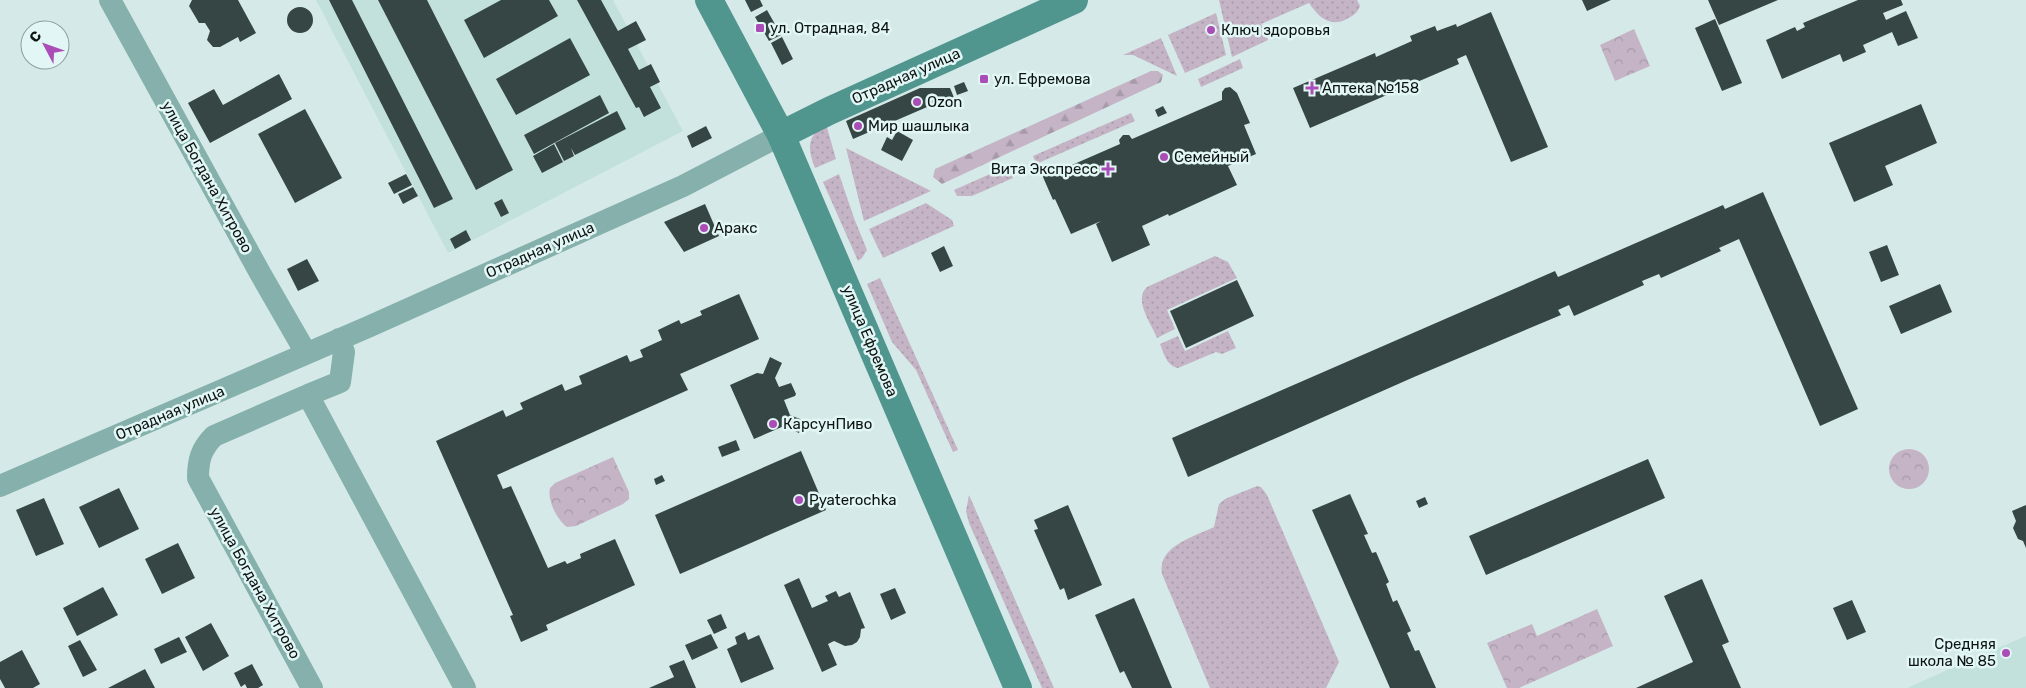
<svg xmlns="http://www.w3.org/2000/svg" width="2026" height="688" viewBox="0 0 2026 688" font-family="Rubik,sans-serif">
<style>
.built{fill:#c2e1dd}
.grass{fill:url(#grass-dots)}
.forest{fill:url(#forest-firs)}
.park{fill:url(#park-crowns)}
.building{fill:#354644}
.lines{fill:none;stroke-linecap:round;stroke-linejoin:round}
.street{stroke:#85b0ab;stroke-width:22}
.secondary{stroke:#51958f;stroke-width:28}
.poi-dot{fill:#ab4db7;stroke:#e2f7f5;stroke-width:2}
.labels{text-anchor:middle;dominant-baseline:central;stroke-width:5;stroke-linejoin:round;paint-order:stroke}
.poi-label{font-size:15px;fill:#0d1413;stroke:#e2f7f5;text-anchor:start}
.street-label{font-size:15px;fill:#0d1413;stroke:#e2f7f5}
</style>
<defs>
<pattern id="grass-dots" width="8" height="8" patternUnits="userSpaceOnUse" patternTransform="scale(1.25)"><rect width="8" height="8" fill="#c4b4c6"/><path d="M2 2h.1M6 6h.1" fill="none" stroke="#a79aa9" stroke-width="1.8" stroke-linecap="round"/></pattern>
<pattern id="forest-firs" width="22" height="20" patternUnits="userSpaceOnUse" patternTransform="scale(1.25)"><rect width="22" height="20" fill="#c4b4c6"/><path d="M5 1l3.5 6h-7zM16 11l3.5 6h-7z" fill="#a79aa9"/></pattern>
<pattern id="park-crowns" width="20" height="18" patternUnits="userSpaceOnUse" patternTransform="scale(1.25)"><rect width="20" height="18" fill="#c4b4c6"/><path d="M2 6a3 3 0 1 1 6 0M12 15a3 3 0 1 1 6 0" fill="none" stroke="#a79aa9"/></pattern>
</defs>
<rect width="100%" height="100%" fill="#d5eae8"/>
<path class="built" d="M316 0H613L683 131 448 253Z
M2026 636V688H1907L1947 670Z"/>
<path class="grass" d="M1219 0H1357L1360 6C1357 14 1352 16 1345 20 1328 27 1318 16 1309 3L1261 24 1268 40 1232 57Z
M1216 13 1226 55 1185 73 1168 35Z
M1161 38 1177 76 1133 55H1123Z
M1240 59 1243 68 1201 87 1198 79Z
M1131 113 1135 121 1036 164 1033 156Z
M826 124 836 159 815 168C807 148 807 136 826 124Z
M846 148 931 191 864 221Z
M1008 166 1013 178 972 196H957L954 190Z
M839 174 854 218 867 250 862 258 858 261 823 182Z
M926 203 952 220 954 226 883 258 869 229Z
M1215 256 1228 262 1237 278 1167 310 1175 329 1157 338C1151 323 1133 300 1147 287Z
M880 278 958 450 953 452 916 370 892 342 867 284Z
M1228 331 1236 348 1222 354 1216 352 1178 368C1167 366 1164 354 1160 344L1178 336 1185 351Z
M1257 486 1261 487 1267 495 1339 662 1326 688H1210L1162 574C1157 546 1194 537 1214 527L1219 504 1225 499Z
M969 495 1054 688H1042L969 523 966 511Z"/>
<path class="forest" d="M1151 71H1158L1163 75 1161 82 942 184 933 177 935 169Z"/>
<path class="park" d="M1634 29 1650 66 1615 81 1600 45Z
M1889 469a20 20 0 1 1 40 0a20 20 0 1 1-40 0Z
M613 457 629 492V499L623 504 576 526 567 527C557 520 547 500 550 488L555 483Z
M1597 609 1613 646 1519 688H1507L1487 643 1532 624 1537 636Z"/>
<path class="building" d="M192 0H238L256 33 240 42 238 37 220 47H213L207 40 210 31 205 23H199L189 6Z
M329 0H352L453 199 434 208Z
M378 0H427L513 170 476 190Z
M501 0H549L558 16 484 58 464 20Z
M577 0H601L618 31 636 21 646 40 628 49 639 70 651 64 660 82 650 87 661 108 644 117 639 107 636 108Z
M745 0H760L763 6 751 12Z
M1582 0H1611L1587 11Z
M1708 0H1778L1719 25Z
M1858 0H1901L1903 5 1883 13 1886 20 1906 11 1918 38 1898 46 1892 32 1863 45 1866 52 1843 62 1840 54 1782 79 1766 40 1795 27 1797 31 1805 27 1803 23Z
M287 20a13 13 0 1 1 26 0a13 13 0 1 1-26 0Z
M767 10 781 35 769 41 755 17Z
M1491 12 1548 147 1511 162 1466 55 1457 59 1459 64 1310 128 1293 88 1375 53 1376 57 1412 41 1410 36 1435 26 1437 31 1456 24 1457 27Z
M1715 19 1742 83 1722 91 1695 28Z
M782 37 793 59 782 65 771 43Z
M570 38 590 75 516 115 496 79Z
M279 74 292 99 210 143 188 103 214 89 223 105Z
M964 82 968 91 957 95 954 86Z
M1230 87 1237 93 1250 123 1244 125 1256 154 1228 166 1237 185 1169 216 1168 214 1142 226 1150 245 1112 262 1096 224 1101 221 1071 234 1055 199 1053 200 1043 177 1045 170 1051 168 1056 172 1120 144 1119 140 1123 135H1129L1132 139 1222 100V92L1225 88Z
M920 88H950L955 100 949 103 941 101 853 139 846 121Z
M600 95 609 113 534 154 524 135Z
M1921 104 1937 143 1885 166 1893 185 1854 202 1829 143Z
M1163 106 1167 113 1158 117 1155 110Z
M305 109 342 178 295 203 258 134Z
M617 111 626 129 575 155 571 148 574 156 564 161 555 143Z
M706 126 712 138 692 148 687 136Z
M897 131 913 140 902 161 881 150 887 137 892 140Z
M554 144 563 162 542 173 533 156Z
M406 174 412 185 394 194 388 183Z
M413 187 418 196 403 204 398 194Z
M1763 192 1858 409 1820 426 1739 239 1719 248 1721 251 1661 278 1659 274 1642 281 1644 285 1574 316 1569 305 1558 310 1561 315 1414 377 1188 477 1172 438 1555 271 1558 277 1723 205 1725 209Z
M502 199 509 213 501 217 494 203Z
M705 204 719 236 684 252 664 222Z
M466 230 471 240 455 249 450 239Z
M1887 245 1899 275 1881 282 1869 252Z
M944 246 953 266 940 272 931 253Z
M307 259 319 281 298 291 287 269Z
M1237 280 1254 316 1186 348 1170 311Z
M1940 284 1952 312 1901 334 1889 306Z
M739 294 759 339 680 374 688 390 497 475 503 489 511 486 548 568 565 561 567 564 581 558 580 554 615 539 635 585 546 625 548 630 521 642 510 616 513 615 436 441 503 410 506 417 523 409 520 403 562 384 565 391 582 384 579 376 627 355 630 362 643 357 640 350 662 340 658 330 679 320 681 324 702 315 700 311Z
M770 357 782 363 775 378 779 387 791 383 796 394 795 396 784 400 790 415 805 421 799 433 784 426 754 439 730 385 757 373 763 374Z
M736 440 740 450 722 457 718 447Z
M801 451 826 510 680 574 655 515Z
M1648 459 1665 498 1486 575 1469 536Z
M662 475 665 481 656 485 654 479Z
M119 488 139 529 99 548 79 507Z
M1350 494 1368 534 1364 535 1372 553 1376 552 1389 582 1386 584 1393 602 1397 600 1411 631 1407 633 1415 651 1419 650 1436 688H1390L1312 510Z
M1425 497 1428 504 1419 508 1416 501Z
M44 498 64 544 36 556 16 510Z
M1068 505 1102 585 1068 600 1064 588 1060 590 1034 530 1038 529 1034 520Z
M2026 505V548L2023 541 2018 539 2013 528 2016 521 2012 511Z
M178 543 195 578 162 594 145 559Z
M799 578 812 608 828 601 825 596 836 591 839 597 850 592 865 628 861 629 860 637 857 642 852 645 845 646 834 641 828 644 837 665 822 672 784 585Z
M1702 579 1729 642 1722 645 1741 688H1636L1693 662 1664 596Z
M103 587 118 615 77 636 63 608Z
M895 588 906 613 891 620 880 594Z
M1134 598 1146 626 1172 688H1132L1124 671 1120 673 1095 615Z
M1852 600 1866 632 1847 640 1833 608Z
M721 614 727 628 714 634 707 620Z
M211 623 229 656 203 671 185 637Z
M745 632 748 640 759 635 774 669 741 683 727 649 737 644 735 637Z
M711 634 718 648 692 660 685 645Z
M179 637 187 652 161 664 154 649Z
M80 640 97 670 83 677 68 646Z
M22 650 40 684 33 688H5L0 679V662Z
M684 660 696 688H649L674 677 669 666Z
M252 664 263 685 258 688H247L245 684 241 687 234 673Z
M145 669 155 688H108Z"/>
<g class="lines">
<path class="street" d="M110 0 260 273 306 353
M339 339 344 352 340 382 308 395 465 688
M308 395 214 436C201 449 198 460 198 478L312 688
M0 486 368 327 683 186 781 135"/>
<path class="secondary" d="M709 0 781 135 1018 688
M781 135 829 111 1074 0"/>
</g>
<g class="poi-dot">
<rect x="755" y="23" width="10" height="10" rx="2.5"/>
<circle cx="1211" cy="30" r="5"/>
<rect x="979" y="74" width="10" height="10" rx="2.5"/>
<path d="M1309.5 80.5h5v5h5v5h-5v5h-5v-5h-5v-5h5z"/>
<circle cx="917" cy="102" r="5"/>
<circle cx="858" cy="126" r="5"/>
<circle cx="1164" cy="157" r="5"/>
<path d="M1105.5 161.5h5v5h5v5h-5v5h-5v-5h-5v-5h5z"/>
<circle cx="704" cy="228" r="5"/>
<circle cx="773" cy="424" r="5"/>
<circle cx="799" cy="500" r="5"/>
<circle cx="2006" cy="653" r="5"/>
</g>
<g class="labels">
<g class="poi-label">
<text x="770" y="28">ул. Отрадная, 84</text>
<text x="1221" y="30">Ключ здоровья</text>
<text x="994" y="79">ул. Ефремова</text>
<text x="1322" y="88">Аптека №158</text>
<text x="927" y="102">Ozon</text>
<text x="868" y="126">Мир шашлыка</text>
<text x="1174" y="157">Семейный</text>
<text x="1098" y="169" text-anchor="end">Вита Экспресс</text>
<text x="714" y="228">Аракc</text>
<text x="783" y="424">КарсунПиво</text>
<text x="809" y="500">Pyaterochka</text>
<text x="1996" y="644" text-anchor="end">Средняя<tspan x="1996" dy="17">школа № 85</tspan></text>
</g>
<g class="street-label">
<text transform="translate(906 76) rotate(-24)">Отрадная улица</text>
<text transform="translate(207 177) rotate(61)">улица Богдана Хитрово</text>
<text transform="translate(540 250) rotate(-24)">Отрадная улица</text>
<text transform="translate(870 341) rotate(67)">улица Ефремова</text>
<text transform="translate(170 413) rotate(-23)">Отрадная улица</text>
<text transform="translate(255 583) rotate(61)">улица Богдана Хитрово</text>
</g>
</g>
<g transform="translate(45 45) rotate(311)"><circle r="24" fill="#e2f7f5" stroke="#8d9c9b"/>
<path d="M0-4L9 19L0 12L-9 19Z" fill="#ab4db7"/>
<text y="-8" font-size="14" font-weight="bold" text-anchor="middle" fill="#0d1413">С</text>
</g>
</svg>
